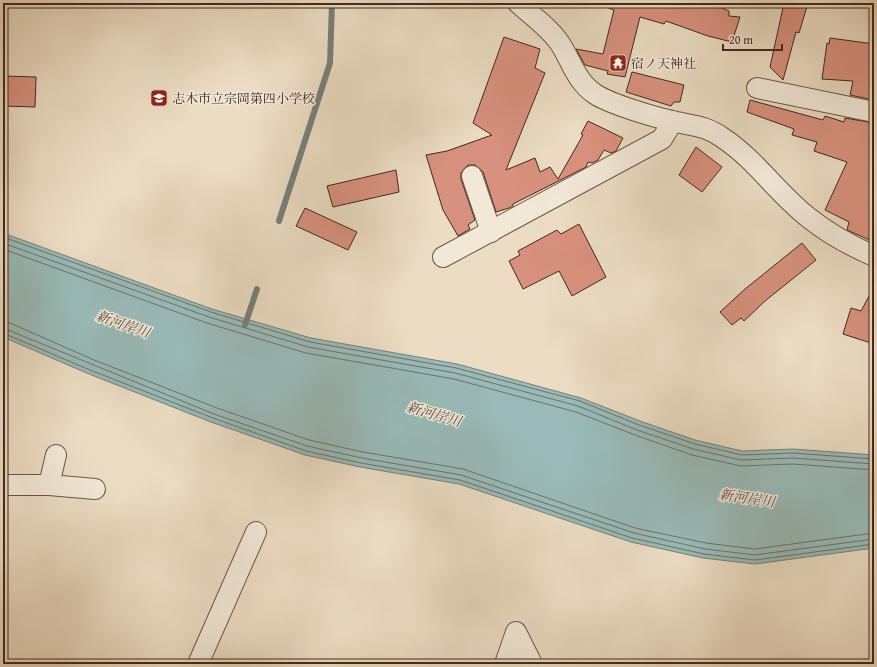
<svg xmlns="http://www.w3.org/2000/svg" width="877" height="667" viewBox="0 0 877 667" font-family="'Gentium Book Plus','Noto Serif JP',serif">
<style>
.water{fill:#99bab8;stroke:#77807a}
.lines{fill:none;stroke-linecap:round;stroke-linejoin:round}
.shore{stroke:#6e716a;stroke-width:1}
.stream{stroke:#77807a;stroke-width:6}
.building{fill:#d8917e;stroke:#44281d}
.street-casing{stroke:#6e5546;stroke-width:22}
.street{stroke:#f2e8d8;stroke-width:20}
.labels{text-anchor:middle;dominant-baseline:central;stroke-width:3;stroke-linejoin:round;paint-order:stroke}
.poi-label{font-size:13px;fill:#44281d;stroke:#f2e8d8;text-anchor:start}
.water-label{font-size:14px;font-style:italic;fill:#594c44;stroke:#f2e8d8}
</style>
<rect width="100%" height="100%" fill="#ebdcc3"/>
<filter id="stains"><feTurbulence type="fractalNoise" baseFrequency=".005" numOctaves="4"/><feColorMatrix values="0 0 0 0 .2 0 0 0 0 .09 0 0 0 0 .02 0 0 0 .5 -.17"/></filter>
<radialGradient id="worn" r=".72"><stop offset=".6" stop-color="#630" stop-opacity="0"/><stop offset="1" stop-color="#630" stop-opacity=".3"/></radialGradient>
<path class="water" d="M3 233 212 309 311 338 457 364 581 398 640 421 695 440 742 451 793 449 874 455V548L755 564 703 558 631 542 459 484 360 467 305 455 211 422 89 374 3 337Z"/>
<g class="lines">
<path class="shore" d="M3 237 211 312 310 342 456 368 580 401 639 425 695 444 742 455 793 453 874 459
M3 243 209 317 308 347 455 373 578 406 637 430 693 449 741 460 793 458 874 464
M3 249 207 323 306 353 454 379 576 412 635 435 692 455 741 466 793 464 874 470
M3 322 10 323 94 360 217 408 309 440 363 452 463 469 635 528 706 543 755 549 874 533
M3 328 214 414 307 446 362 458 461 475 634 533 705 549 755 555 874 539
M3 333 90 370 213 418 306 451 361 463 460 480 632 538 704 554 755 560 874 544"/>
<path class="stream" d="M279 221 330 63 332 3
M245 325 257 289"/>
</g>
<path class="building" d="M607 3H711L729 11V16L740 17 732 42 708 36 666 21 664 24 640 17 625 77 607 74 608 71 585 65 576 49 603 54 614 10 606 7Z
M784 3H808L799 33 796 32 783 80 770 67Z
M504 37 540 49 535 68 545 73 506 170 535 158 540 172 550 167 558 179 583 135 581 134 588 121 623 138 616 151 611 153 604 150 598 160 592 163 588 162 586 167 513 204V206L509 208 496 212 483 172 475 165H468L461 173V179L475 220 468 225 470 229 458 236 443 210 426 155 447 151 492 135 473 123Z
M830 38 874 44V100L850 95 853 81 822 79 827 43 829 44Z
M632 72 684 85 680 102H674L671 106 626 92Z
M3 76 36 77 35 107 3 106Z
M750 100 823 120 825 116 844 122 845 118 874 123V242L847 230 849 222 825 210 847 162 814 151 817 142 792 135 794 129 747 112Z
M696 147 722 167 702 192 679 175Z
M396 170 399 192 333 207 327 186Z
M305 208 357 232 348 250 296 226Z
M579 224 606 277 572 296 559 271 523 289 509 261 520 255 518 251 557 230 561 234Z
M802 243 816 260 765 301 744 321 741 318 732 325 720 312 745 289Z
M874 287V344L843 334 851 308 861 311Z"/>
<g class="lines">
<defs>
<path id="street" d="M518 3C532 16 551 29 561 45 572 63 577 82 595 94 610 104 654 117 672 121 692 126 705 125 723 138 756 160 778 194 809 218 829 234 851 246 874 256
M757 88 874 112
M472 176 491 232
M443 257 662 139 673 121
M3 485H49L95 489
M49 485 56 455
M198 664 256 532
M505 664 516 632 532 664"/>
</defs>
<use href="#street" class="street-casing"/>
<use href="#street" class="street"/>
</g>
<defs>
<symbol id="temple-square" viewBox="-11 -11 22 22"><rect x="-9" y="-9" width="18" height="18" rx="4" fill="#8f2418" stroke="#f2e8d8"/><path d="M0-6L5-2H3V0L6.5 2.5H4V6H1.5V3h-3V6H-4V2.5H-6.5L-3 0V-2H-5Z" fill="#fff"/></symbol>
<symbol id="school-square" viewBox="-11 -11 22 22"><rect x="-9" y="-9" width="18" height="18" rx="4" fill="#8f2418" stroke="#f2e8d8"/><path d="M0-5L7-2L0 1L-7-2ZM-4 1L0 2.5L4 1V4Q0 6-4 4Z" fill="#fff"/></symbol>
</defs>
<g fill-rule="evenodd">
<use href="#temple-square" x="608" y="53" width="20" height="20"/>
<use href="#school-square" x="149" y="88" width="20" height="20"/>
</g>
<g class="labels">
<g class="poi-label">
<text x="631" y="63">宿ノ天神社</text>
<text x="172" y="98">志木市立宗岡第四小学校</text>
</g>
<g class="water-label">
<text transform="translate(123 324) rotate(19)">新河岸川</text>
<text transform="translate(434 414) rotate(16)">新河岸川</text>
<text transform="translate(747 498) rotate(8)">新河岸川</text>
</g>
</g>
<rect width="877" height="667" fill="none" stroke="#ebdcc3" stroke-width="16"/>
<rect x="4" y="4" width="869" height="659" fill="none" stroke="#44281d" stroke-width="2"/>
<rect x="8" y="8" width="861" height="651" fill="none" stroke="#44281d"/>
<path d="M723 44v6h59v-6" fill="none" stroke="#44281d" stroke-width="2"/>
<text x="729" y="44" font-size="12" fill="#44281d" stroke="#f2e8d8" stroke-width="3" paint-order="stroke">20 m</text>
<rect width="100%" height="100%" filter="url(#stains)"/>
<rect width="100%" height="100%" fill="url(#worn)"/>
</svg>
